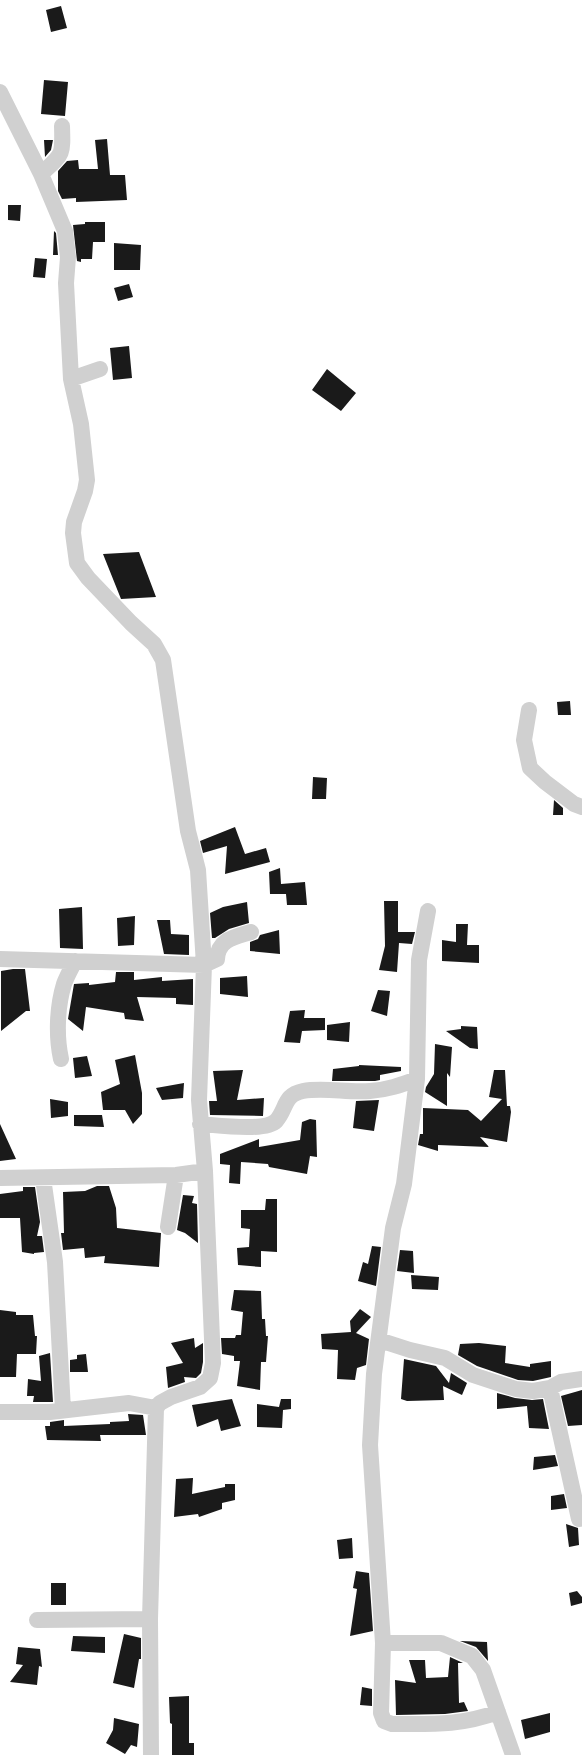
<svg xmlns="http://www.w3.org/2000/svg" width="582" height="1755" viewBox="0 0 582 1755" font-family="Figtree,sans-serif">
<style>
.building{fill:#1a1a1a}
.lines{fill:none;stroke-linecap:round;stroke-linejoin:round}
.minor{stroke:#d0d0d0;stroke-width:16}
</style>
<rect width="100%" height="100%" fill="#fff"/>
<path class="building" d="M61 6 67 28 51 32 46 10Z
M44 80 68 82 65 116 41 114Z
M107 139 110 175H125L127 200 76 202V198L62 199 58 191V171L67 161 78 160 79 169H98L95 140Z
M44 140H53L51 150 45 157Z
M8 205H21L20 221 8 220Z
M85 222H105V242H93L92 259H81V262L77 261 73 225 85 224Z
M54 231 56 233 58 255H53Z
M114 243 141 245 140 270H114Z
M35 258 47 259 45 278 33 277Z
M129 284 133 297 118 301 114 288Z
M129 346 132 378 113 380 110 348Z
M327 369 356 393 341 411 312 390Z
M139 552 156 597 121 599 103 554Z
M570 701 571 715H558L557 702Z
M313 777 327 778 326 799H312Z
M554 800 563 808V815H553Z
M235 827 245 854 266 848 270 862 225 874 227 846 203 853 200 841Z
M280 868 281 884 305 882 307 905H287L286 894H270L269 872Z
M384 901H398V932H415L412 944 399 943 397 972 379 970 385 946Z
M247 902 249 923 229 929 215 938H212L210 913 223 907Z
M82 907 83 949 60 948 59 909Z
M135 916 134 945 118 946 117 918Z
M157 920H170L171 934 189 935V955L164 954Z
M456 924H468L467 945H479V963L442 961V940L456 942Z
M279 930 280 954 250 951V942L258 939 260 935Z
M13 969H25L30 1011H26L1 1031V971Z
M116 972H134V980L162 977V981L193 979V1005L176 1004V998L137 997 144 1021 125 1019 124 1013 86 1007 83 1031 68 1019 74 984 89 983V985L115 982Z
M247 976 248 997 220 994V978Z
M378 990 390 991 387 1016 371 1011Z
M305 1010 304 1018H325V1030L302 1031 300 1043 284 1042 290 1011Z
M350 1022 349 1042 327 1040V1025Z
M461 1026 477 1027 478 1049 470 1048 446 1031 461 1029Z
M435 1044 452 1047 450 1077 447 1073V1106L425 1092 426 1087 434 1074Z
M135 1055 142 1093V1114L133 1124 125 1110H103L101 1092 120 1084 115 1060Z
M87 1056 92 1076 75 1078 73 1058Z
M359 1065 401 1067V1071L380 1075V1080L375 1081H332L333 1069 359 1066Z
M243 1070 237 1100 264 1098 263 1116 210 1115 209 1101H217L213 1071Z
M494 1070H505L507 1106H510L511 1112 507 1142 480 1137 489 1147 438 1145V1151L418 1145 420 1134H423V1108L468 1110 481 1121 502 1099 489 1097Z
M184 1083 183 1098 162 1100 156 1088Z
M50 1099 68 1102V1116L51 1118Z
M379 1100 374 1131 353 1128 356 1101Z
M74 1115H102L104 1127 74 1126Z
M310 1119 316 1120 317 1157 310 1156 307 1174 269 1167 268 1164 241 1162 240 1184 229 1183 230 1165 220 1164V1154L259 1139V1147L300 1140 302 1122Z
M0 1124 16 1159 0 1161Z
M97 1186H109L116 1208 117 1228 161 1233 159 1267 104 1263 105 1256 85 1258 84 1248 63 1250 61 1233H64L63 1192 85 1191Z
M23 1187H35L40 1222 37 1236H42L44 1252 34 1253V1254L22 1252 20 1218H0V1194L23 1191Z
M183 1195 194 1196 192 1203 197 1204 198 1243 185 1233 177 1230Z
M266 1199H277V1252L261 1251V1267L238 1265 237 1248 249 1247 250 1229 241 1228V1210H265Z
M372 1246 381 1247 376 1286 358 1281 363 1262 368 1264Z
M400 1250 413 1251 414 1273 397 1271Z
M411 1275 439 1277 438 1290 412 1289Z
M234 1290 261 1291 262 1319H265L266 1336H268L266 1362H261L260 1390 237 1386 240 1361H234V1356L222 1354 221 1338H235L236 1335H241L243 1312 231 1310Z
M360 1309 371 1317 356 1333 369 1339 366 1365 357 1368 355 1380 337 1379 338 1350 322 1349 321 1334 351 1332 350 1321Z
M0 1310 16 1312V1315H33L35 1336H37L36 1354H17L16 1377H0Z
M194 1338 195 1348 203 1343V1362L201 1373 196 1378 184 1377 185 1382 168 1388 166 1367 183 1363 171 1343Z
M479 1343 506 1346 505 1363 530 1367V1364L551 1361V1377L533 1381 518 1380 477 1366 458 1355 460 1344Z
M50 1353 53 1402H33L34 1396H27L28 1379 41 1381 39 1356Z
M86 1354 88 1372H70V1360L77 1359V1355Z
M404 1359 436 1366 449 1383 451 1373 467 1383 462 1395 443 1386 444 1400 407 1401 401 1399Z
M582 1390V1425L568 1426 561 1396Z
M497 1393 515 1398 532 1400 543 1399 549 1429 529 1428 527 1406 497 1409Z
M232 1399 241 1426 221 1431 218 1419 197 1427 192 1405Z
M281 1399H291V1409L283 1410 282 1428 257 1427V1404L279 1407Z
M128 1414 143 1415 146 1435H100L101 1441 47 1440 45 1426H50V1422L64 1420V1426L110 1424V1422L129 1421Z
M555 1455 558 1466 533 1470 534 1457Z
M193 1478 192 1494 225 1487V1484H235V1500L222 1503V1509L199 1517 198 1514 174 1517 176 1479Z
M564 1494 567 1508 551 1510V1496Z
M566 1524 578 1528 579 1545 569 1547Z
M352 1538 353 1558 339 1559 337 1540Z
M356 1571 369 1573 373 1631 350 1636 357 1589 353 1588Z
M51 1583H66V1605H51Z
M577 1591 582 1597V1603L571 1606 569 1593Z
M124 1634 141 1638V1659H139L134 1688 113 1683Z
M73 1636 105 1637V1653L71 1651Z
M460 1641 487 1642 488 1661 476 1647Z
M18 1647 40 1649 42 1667 39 1666 37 1685 10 1682 23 1665 16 1664Z
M450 1657 463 1663H458L459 1703 464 1702 468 1711 445 1714 396 1715 395 1680 416 1683 409 1660H425L426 1678 448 1677Z
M362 1687 372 1689V1706L360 1705Z
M189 1696V1743H194V1755H172V1724L170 1723 169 1697Z
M550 1713V1732L525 1739 521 1720Z
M114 1718 139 1724 137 1747 131 1745 125 1754 106 1743 113 1730Z"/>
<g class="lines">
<path class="minor" d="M0 92 41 174 65 231 68 257 66 283 71 379 81 424 87 480 85 491 74 522 73 533 77 563 88 578 131 623 154 644 163 660 188 831 198 870 204 965 199 1100 205 1171 213 1363 210 1378 200 1387 171 1397 160 1403 156 1408 150 1619 151 1755
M41 174C63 154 63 156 62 126
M71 379 100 369
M529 710 524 740 530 768 545 782 574 804 582 807
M0 959 204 965 217 959C218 939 235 937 251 932
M61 1059C56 1036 57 1007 64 984 67 976 71 969 75 961
M417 1079 404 1184 393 1228 374 1374 370 1445 383 1643 381 1713 384 1721 392 1724C431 1724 460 1726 498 1712
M200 1124C216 1125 265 1132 276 1121 287 1109 283 1095 303 1091 324 1087 348 1093 370 1091 387 1090 401 1085 417 1079L419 960 428 911
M0 1178 176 1175 205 1171
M43 1178 55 1262 63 1410
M168 1227 176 1175
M379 1340 410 1350 445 1358 473 1375 516 1389 533 1391 550 1388 561 1382 582 1379
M550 1388 579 1519
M0 1412H50L129 1403 156 1408
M37 1620 150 1619
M383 1643H441L472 1656 483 1670 513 1755"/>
</g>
</svg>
